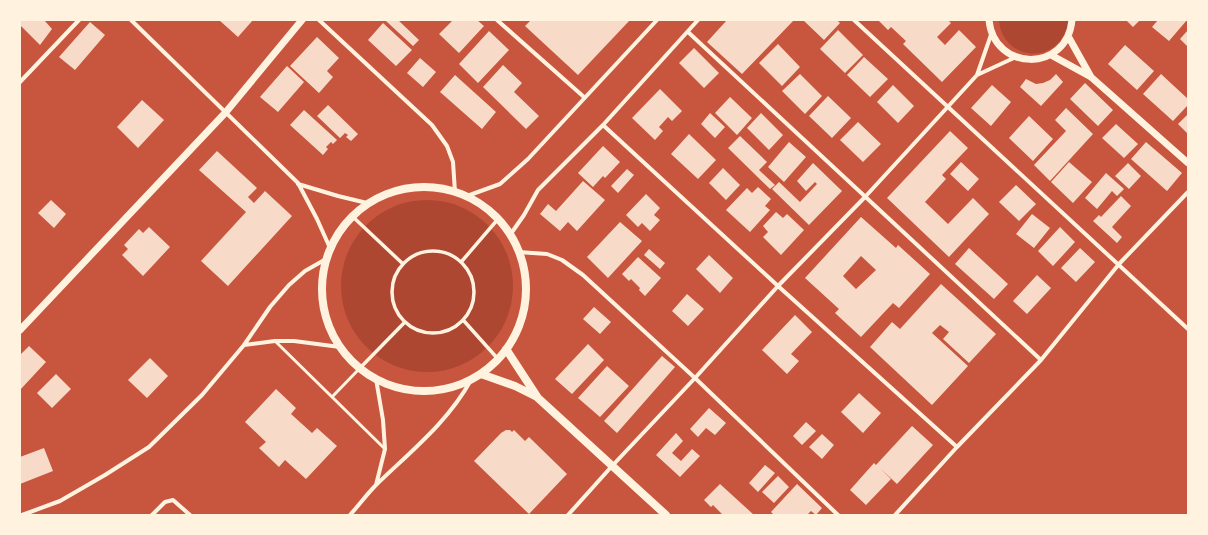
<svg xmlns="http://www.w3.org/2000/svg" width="1208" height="535" viewBox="0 0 1208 535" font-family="Bitter,serif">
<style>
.green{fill:#ae4732}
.building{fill:#f7dbc8;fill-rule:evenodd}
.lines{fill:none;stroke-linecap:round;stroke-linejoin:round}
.service{stroke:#fff3e0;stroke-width:3}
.pedestrian{stroke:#fff3e0;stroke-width:3.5}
.minor{stroke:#fff3e0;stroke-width:4}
.tertiary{stroke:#fff3e0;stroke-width:7}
.secondary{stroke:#fff3e0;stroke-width:8}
</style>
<rect width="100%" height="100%" fill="#c8553d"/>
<path class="green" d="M999 20H1068C1068 26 1066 33 1062 38 1043 66 1001 54 999 20Z
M341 286a86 86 0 1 1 172 0a86 86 0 1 1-172 0Z"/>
<path class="building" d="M20 20H44L52 29 40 45 20 25Z
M219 20H253L238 37Z
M388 20H398L419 40 413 46 386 21Z
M453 20H477L484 26 459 53 439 34Z
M531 20H630L578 75 525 26Z
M727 20H794L742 74 707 42Z
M803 20H837L840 23 824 40Z
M878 20H948L951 23 937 37 945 45 959 30 976 47 942 82 903 44 906 41 891 27 888 30Z
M1126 20H1140L1133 27Z
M1158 20H1187L1169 41 1152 27Z
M90 22 105 35 75 70 59 57Z
M383 23 412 50 396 66 368 40Z
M838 30 863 55 845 73 820 49Z
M1188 30V47L1180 39Z
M489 31 509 50 478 83 459 64Z
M317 37 339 58 327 71 333 77 319 93 290 66Z
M778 44 800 67 782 86 759 63Z
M1125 45 1154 71 1137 90 1108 64Z
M694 48 719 73 704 88 679 63Z
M864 57 888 79 870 97 847 75Z
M420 58 436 72 423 87 407 73Z
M503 65 522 83 514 92 539 116 526 129 483 87Z
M287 66 304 82 278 112 260 97Z
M800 74 822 96 805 114 782 91Z
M1056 74 1063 82 1041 106 1020 87 1026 79 1036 84 1043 83 1050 80Z
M1161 74 1188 99V105L1173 121 1143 94Z
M455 75 496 112 482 129 440 92Z
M1085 83 1113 110 1098 126 1070 99Z
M893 85 914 106 898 123 877 102Z
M992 85 1011 102 991 126 971 108Z
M660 89 682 111 672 121 668 117 659 127 663 131 655 140 632 118Z
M828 96 851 118 832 138 809 116Z
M730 97 752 118 737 135 715 113Z
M142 100 164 120 138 148 117 127Z
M328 105 358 134 351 141 346 137 348 135 345 133 340 138 317 116Z
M1066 108 1093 134 1050 181 1034 165 1066 131 1055 120Z
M304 110 337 140 333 144 331 142 326 147 328 149 323 155 290 125Z
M710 113 725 127 715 138 701 124Z
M761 113 783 135 769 150 747 128Z
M1188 114V134L1178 124Z
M1029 116 1053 139 1033 161 1009 138Z
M858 122 881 144 863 162 840 140Z
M1116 124 1138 144 1124 158 1102 138Z
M950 131 968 148 942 175 946 179 925 202 948 224 973 198 989 214 949 257 887 198Z
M689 134 716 160 698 179 671 154Z
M740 136 767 162 759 170 775 185 770 189 728 148Z
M789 142 806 157 784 182 768 167Z
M1146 142 1182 173 1167 191 1131 159Z
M603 146 620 162 605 178 603 176 593 187 578 173Z
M217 151 257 188 248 197 254 203 265 191 292 216 228 286 201 261 246 212 199 170Z
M961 162 979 179 968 191 950 174Z
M1069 162 1092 182 1073 203 1051 182Z
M813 163 842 191 809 225 772 189 779 182 800 202 817 184 815 182 806 191 797 181Z
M1128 163 1141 176 1129 189 1115 176Z
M723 168 740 185 726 200 709 183Z
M627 169 634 175 618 193 611 186Z
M1106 173 1124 189 1117 196 1112 191 1097 209 1085 198Z
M583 181 605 200 577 231 568 222 560 231 540 214 548 204 556 211Z
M1016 185 1036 204 1019 221 999 202Z
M758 187 771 199 765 206 770 210 750 232 726 210 747 188 752 193Z
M646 194 660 208 654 215 660 220 650 231 642 223 638 227 626 215Z
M1121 196 1131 206 1112 227 1122 237 1117 243 1093 221 1099 215 1101 217Z
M51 200 66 214 54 228 38 213Z
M776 212 783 218 787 214 804 230 781 255 763 237 768 232 763 226Z
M1032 214 1050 228 1034 248 1016 234Z
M861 217 896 248 898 245 930 274 899 308 893 303 861 337 835 313 839 309 805 278ZM861 256 876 270 856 289 843 276Z
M620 222 642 241 608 278 587 257Z
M149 227 170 247 143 276 122 255 128 249 124 245 139 229 143 233Z
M1060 227 1075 242 1053 266 1038 251Z
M969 248 1008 284 994 299 955 264Z
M1080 248 1095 262 1076 282 1061 268Z
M649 249 665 263 660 269 644 255Z
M709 255 733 278 720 293 696 269Z
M638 257 661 278 645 296 639 290 640 288 631 279 629 281 622 274Z
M1037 275 1051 288 1027 314 1013 301Z
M941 284 996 334 969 363 943 339 949 332 940 325 932 333 968 366 932 405 870 347 892 322 900 329Z
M687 294 704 309 688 326 672 311Z
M594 307 611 322 600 334 583 319Z
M795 315 812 332 791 354 799 361 787 374 762 350Z
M588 344 604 360 572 394 555 379Z
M29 346 46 362 20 390V355Z
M662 356 675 367 617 433 604 421Z
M150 358 168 376 147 398 128 380Z
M607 366 629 386 600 417 578 398Z
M56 374 71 389 52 408 37 393Z
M276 389 296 408 291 414 312 433 317 428 337 446 306 479 285 460 279 467 259 448 266 442 245 422Z
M859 393 881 413 863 433 841 412Z
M709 408 726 423 715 435 706 428 698 437 690 429Z
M806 422 816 431 802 445 793 436Z
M912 426 933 445 897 484 881 469 891 479 866 505 850 490 874 463 876 465Z
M506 430H510L512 432 514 430 525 441 529 437 567 474 529 514 474 461 501 433Z
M676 433 683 441 672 453 681 461 692 449 700 456 680 477 656 455Z
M822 434 834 445 822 459 809 447Z
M44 448 53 471 20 484V457Z
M765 465 775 473 758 492 749 483Z
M778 476 789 487 774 503 762 492Z
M720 484 754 515H723L713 505 711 507 704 500Z
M797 484 822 508 816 515 811 511 807 515H774L771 512Z"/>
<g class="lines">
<path class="service" d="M275 341 385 449
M332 397 360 368"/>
<path class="pedestrian" d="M352 216 402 263
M392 292a41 41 0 1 1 82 0a41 41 0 1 1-82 0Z
M462 261 498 219
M464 321 498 359
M360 368 404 323"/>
<path class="minor" d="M131 20 298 183 317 219 330 248
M319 20 432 125 447 146 453 162 455 192
M497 20 584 97
M854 20 1188 329
M688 32 1041 360
M977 75 992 32
M20 82 79 20
M603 125 778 286 957 447
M298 184 338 196 367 203
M467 196 500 184 528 159 657 20
M510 235 524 215 538 190 603 125 698 20
M518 252 547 254 562 260 583 275 695 378 838 515
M244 345 275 341H294L340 347
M376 485 385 449 383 420 376 379
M22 515 60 501 105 475 149 447 202 395 244 345 270 307 289 285 305 271 326 259
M152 515 165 502 173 500 190 515
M350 515C359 505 367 494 376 485 410 452 448 422 471 380
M568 515 612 466 695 378 778 286 865 197 977 75 1016 57
M895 515 957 447 1041 360 1119 264 1188 192"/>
<path class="tertiary" d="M989 20C994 72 1067 73 1072 20
M1068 36 1091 77
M1051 55 1091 77 1188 163
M20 330 226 112 302 20"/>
<path class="secondary" d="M322 289a102 102 0 1 1 204 0a102 102 0 1 1-204 0Z
M506 349 538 398 666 515
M481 374 515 386 537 397"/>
</g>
<rect width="1208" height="535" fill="none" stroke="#fff3e0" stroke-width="42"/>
</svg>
